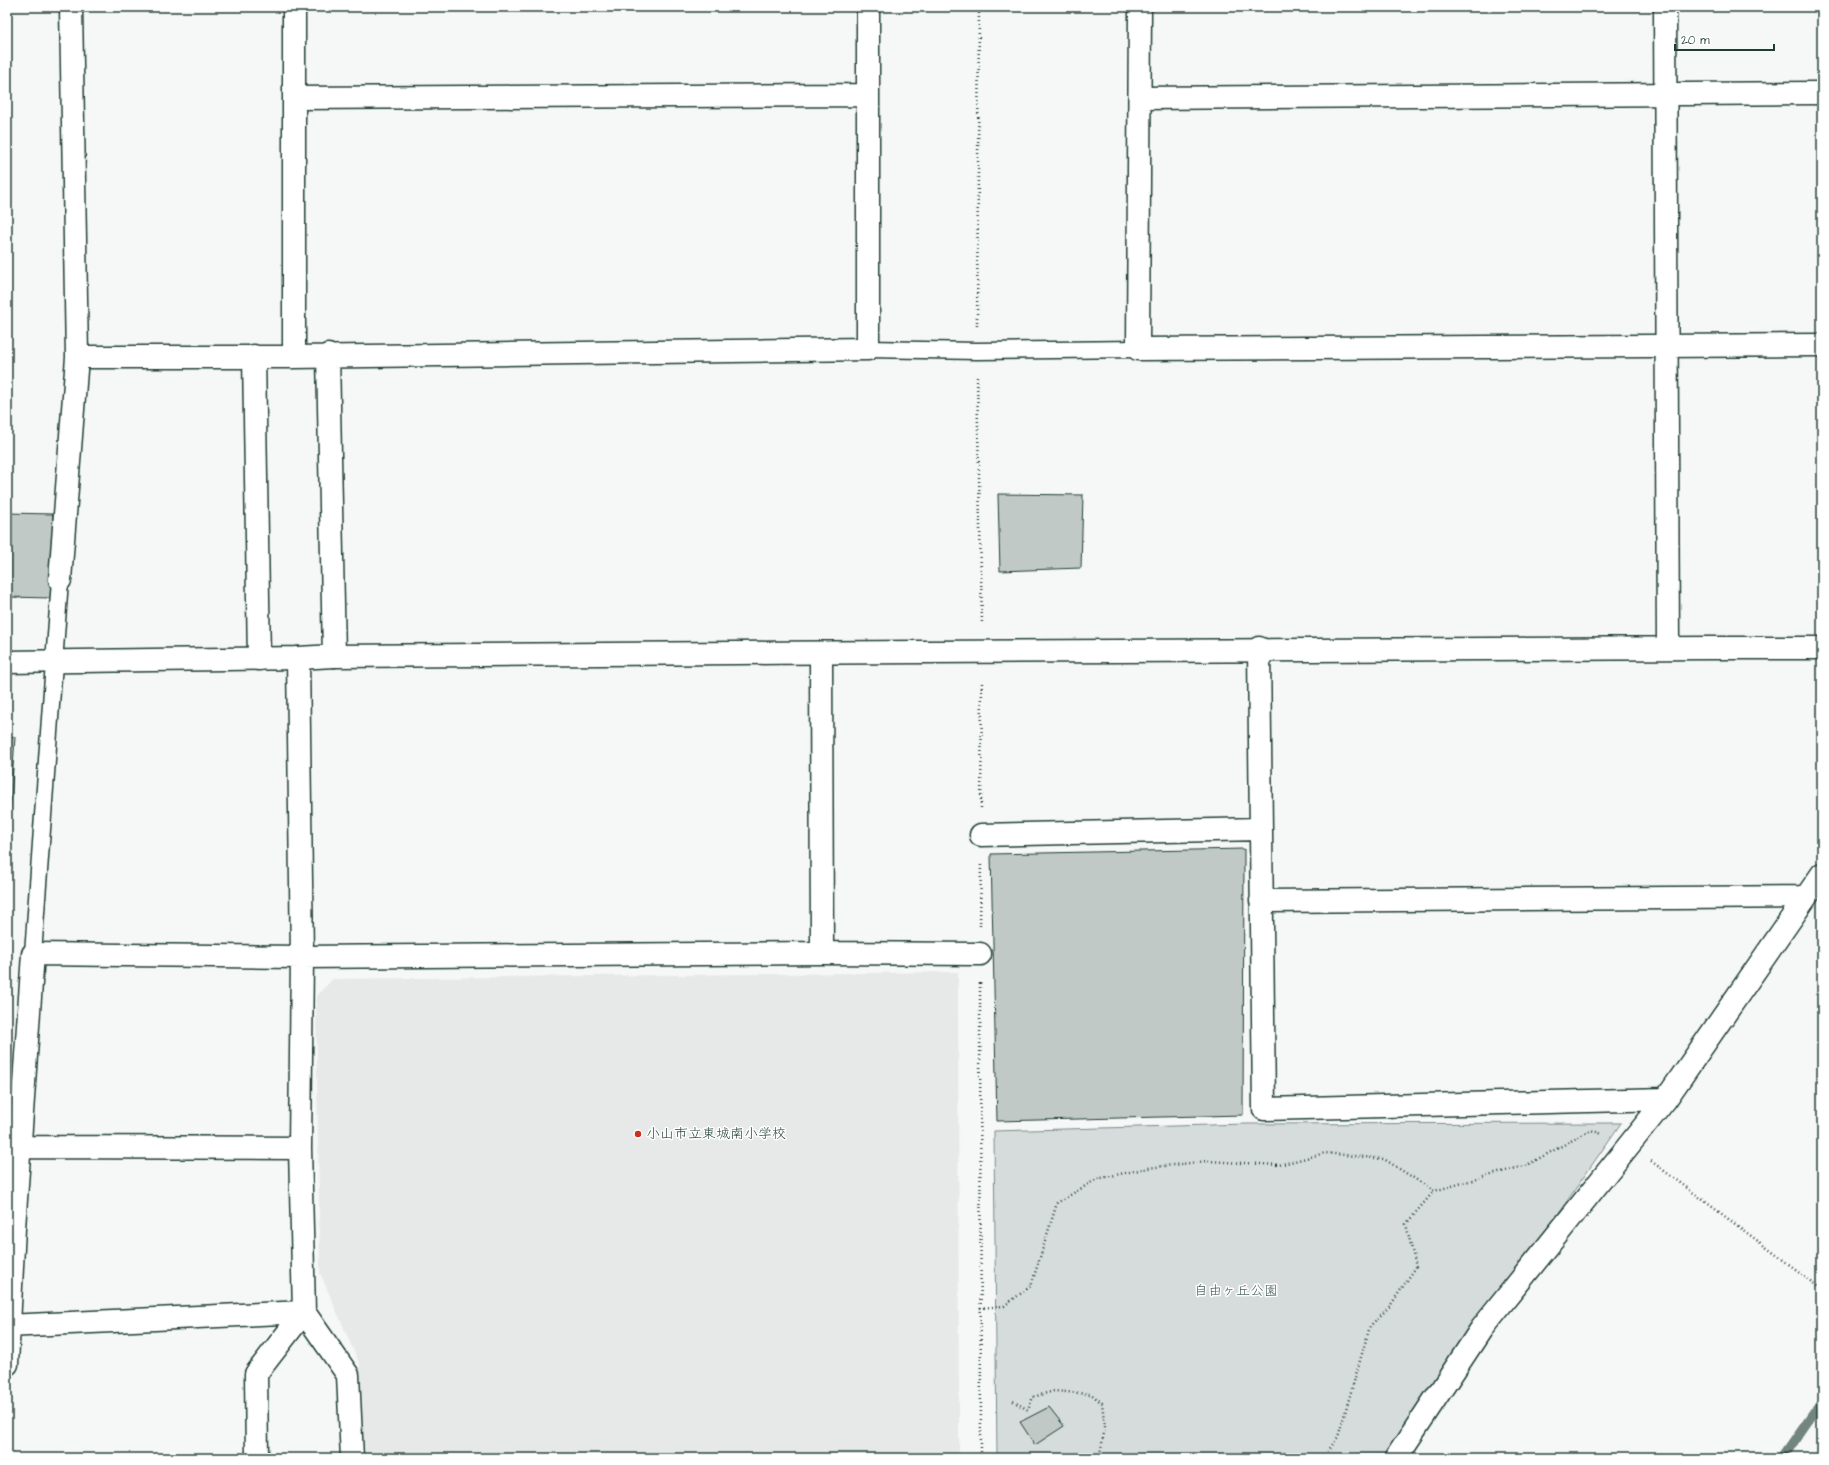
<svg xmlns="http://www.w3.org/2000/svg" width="1829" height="1465" viewBox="0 0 1829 1465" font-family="'Architects Daughter','Klee One',sans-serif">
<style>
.built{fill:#e6e9e8}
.green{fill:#d6dcdb;stroke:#7a8c88}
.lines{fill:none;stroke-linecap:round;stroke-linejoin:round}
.stream{stroke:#72857f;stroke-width:10}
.building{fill:#c0c9c6;stroke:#1f3d34}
.service-casing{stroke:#1f3d34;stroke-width:19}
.minor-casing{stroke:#1f3d34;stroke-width:25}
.tertiary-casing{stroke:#1f3d34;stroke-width:25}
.path{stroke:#1f3d34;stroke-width:2.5;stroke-dasharray:1 3;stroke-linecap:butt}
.service{stroke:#fff;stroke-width:16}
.minor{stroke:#fff;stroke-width:22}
.tertiary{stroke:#fff;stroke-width:22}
.poi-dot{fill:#c8321e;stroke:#fff;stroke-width:1.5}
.labels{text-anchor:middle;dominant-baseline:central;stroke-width:3;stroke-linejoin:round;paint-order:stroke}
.poi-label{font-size:14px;fill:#1f3d34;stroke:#fff;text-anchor:start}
.park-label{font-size:14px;fill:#445d55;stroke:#fff}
</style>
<rect width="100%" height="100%" fill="#f6f7f7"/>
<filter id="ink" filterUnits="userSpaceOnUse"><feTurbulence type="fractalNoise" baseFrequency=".025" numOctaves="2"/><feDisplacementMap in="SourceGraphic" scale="8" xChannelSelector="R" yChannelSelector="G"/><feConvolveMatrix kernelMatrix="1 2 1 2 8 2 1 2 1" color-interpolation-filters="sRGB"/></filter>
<g filter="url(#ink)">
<path class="built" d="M958 972 959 1458H359L360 1365 320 1273 316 996 333 979Z"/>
<path class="green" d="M1621 1123 1389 1458H997L994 1131 1246 1124Z"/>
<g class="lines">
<path class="stream" d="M1783 1458 1822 1402"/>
</g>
<path class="building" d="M998 494 1083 495 1081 568 1000 571Z
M7 513 53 514 51 598 7 597Z
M7 736 15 737 7 860Z
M1244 849 1243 1115 997 1121 991 854Z
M1049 1407 1064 1426 1035 1445 1020 1422Z"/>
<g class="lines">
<defs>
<path id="service" d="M868 349 977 351 1138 349
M33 954 60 580"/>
<path id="minor" d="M294 7V357
M1140 7 1138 349 1822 345
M294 98 867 95
M1140 98 1822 93
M328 355 334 656
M254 356 259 659
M77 357H294L868 349V7
M60 580 77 357 71 7
M1259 648 1264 1109 1666 1099
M821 653 822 953
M298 658 302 957 300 1148 304 1312 348 1375 352 1458
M981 835 1261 829
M1261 901 1806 897
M19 1147 300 1148
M7 1326 304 1312
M7 1364 14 1228 33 954 302 957 822 953 980 954
M257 1458 256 1374 304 1312
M1396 1458 1482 1328 1666 1099 1822 874"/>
<path id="tertiary" d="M1665 7 1668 647
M7 662 298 658 334 656C830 653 1326 647 1822 648"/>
</defs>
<use href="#service" class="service-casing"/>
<use href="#minor" class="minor-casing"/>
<use href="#tertiary" class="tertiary-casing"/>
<path class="path" d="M977 326 979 7
M977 377 982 624
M981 808 982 681
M980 926 981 863
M980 983 981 1458
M1651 1161 1822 1289
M980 1308 1004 1306 1031 1286 1057 1203 1097 1179 1148 1168 1207 1161 1279 1165 1325 1153 1384 1159 1434 1191 1527 1165 1591 1130 1602 1134
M1013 1401 1028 1410 1033 1397 1054 1391 1091 1394 1102 1403 1105 1428 1100 1453 1106 1458
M1323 1458 1338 1437 1370 1326 1390 1306 1416 1267 1406 1224 1434 1191"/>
<use href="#service" class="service"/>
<use href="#minor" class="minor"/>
<use href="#tertiary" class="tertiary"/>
</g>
</g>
<circle class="poi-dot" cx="638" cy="1134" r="4"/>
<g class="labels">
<g class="poi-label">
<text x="646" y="1134">小山市立東城南小学校</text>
</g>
<g class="park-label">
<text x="1236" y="1291">自由ヶ丘公園</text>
</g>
</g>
<rect width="1829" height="1465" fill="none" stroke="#fff" stroke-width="24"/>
<rect x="12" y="12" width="1805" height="1441" fill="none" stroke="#1f3d34" stroke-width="1.5" filter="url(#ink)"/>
<path d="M1675 44v6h99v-6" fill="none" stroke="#1f3d34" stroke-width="2"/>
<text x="1681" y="44" font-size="12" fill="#1f3d34" stroke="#ffffff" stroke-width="3" paint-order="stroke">20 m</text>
</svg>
